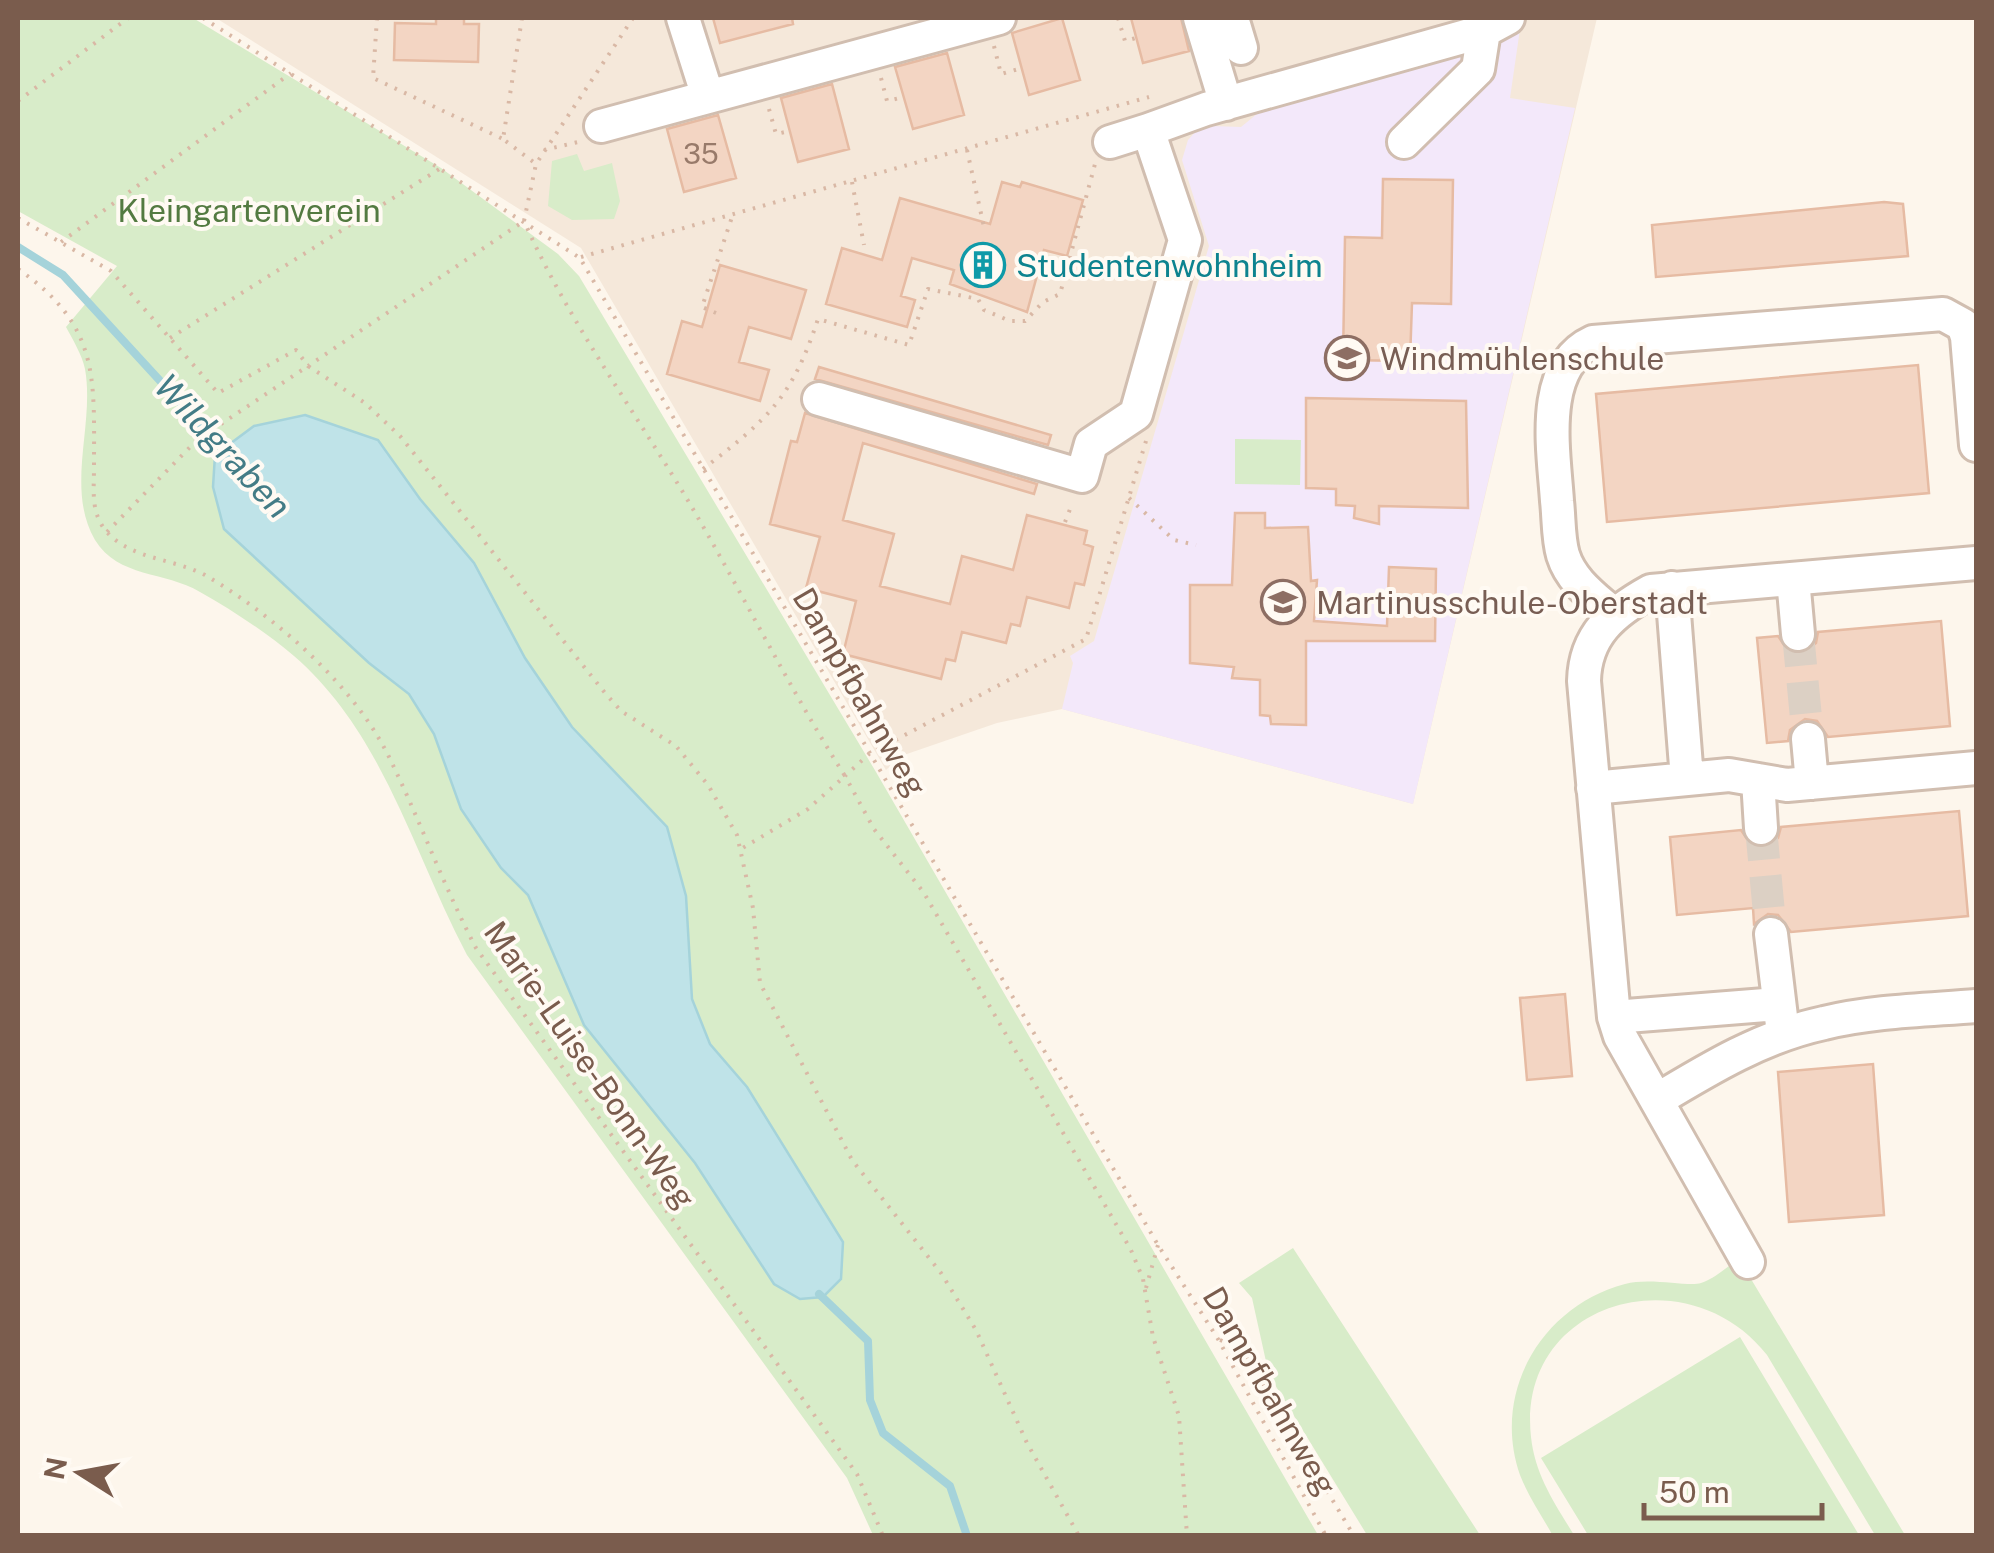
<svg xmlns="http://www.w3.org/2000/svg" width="1994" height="1553" viewBox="0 0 1994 1553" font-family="'Public Sans',sans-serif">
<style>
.residential{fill:#f5e8da}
.education{fill:#f3e8fa}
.green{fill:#d8ecc9}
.water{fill:#bfe3e8;stroke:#a5d3da;stroke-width:2.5}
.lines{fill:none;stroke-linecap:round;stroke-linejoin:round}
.stream{stroke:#a5d3da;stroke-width:8}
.building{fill:#f3d5c3;stroke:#e6bba3;stroke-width:2.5}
.minor-tunnel{stroke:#dcd0c4;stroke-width:32;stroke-dasharray:32 16;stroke-linecap:butt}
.minor-casing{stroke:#d1beb0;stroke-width:38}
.path{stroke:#d9b8a5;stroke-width:4;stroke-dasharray:2.5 8;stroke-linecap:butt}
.minor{stroke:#fff;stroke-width:32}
.labels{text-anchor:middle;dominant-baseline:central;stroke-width:8;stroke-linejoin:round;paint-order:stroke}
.number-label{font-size:28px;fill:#987a6a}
.park-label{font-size:32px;fill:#537a41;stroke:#fffaf3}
.culture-label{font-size:32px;fill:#0d838f;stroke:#fffaf3;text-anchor:start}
.education-label{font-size:32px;fill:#785e54;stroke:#fffaf3;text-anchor:start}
.street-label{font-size:32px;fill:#7a5c4d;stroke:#fffaf3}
.water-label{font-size:35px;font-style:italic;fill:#437c86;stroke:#fffaf3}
</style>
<rect width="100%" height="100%" fill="#fdf6ec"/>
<path class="residential" d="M216 18H1597L1413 804 1062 709 997 723 901 756 886 770 581 248Z"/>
<path class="education" d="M1520 29 1510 98 1575 108 1413 804 1062 709 1073 663 1070 656 1094 641 1209 246 1182 160 1188 140 1197 130 1212 126 1241 127 1268 105Z"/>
<path class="green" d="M18 18H193L441 168 558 254 579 276 876 772 1318 1535H873L847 1478 467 955C413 853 384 734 294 656 267 633 232 610 200 592 165 571 118 578 95 540 65 488 95 425 85 369 82 355 73 340 66 327L117 266 18 211Z
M577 154 584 171 612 163 620 201 614 219 572 220 548 206 552 161Z
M1235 439 1301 440 1300 485 1235 484Z
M1293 1248 1480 1535H1367L1269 1375 1252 1298 1239 1283Z
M1739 1259 1905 1535H1875L1767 1355C1687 1253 1516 1301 1531 1437 1535 1475 1555 1504 1574 1535L1553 1536C1542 1516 1528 1496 1520 1475 1491 1392 1542 1306 1625 1284 1650 1277 1688 1287 1701 1283 1714 1279 1728 1266 1739 1259Z
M1740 1337 1859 1535H1588L1541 1458Z"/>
<path class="water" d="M305 415 378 440 420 499 474 563 525 658 572 727 667 827 686 896 692 999 710 1044 747 1087 843 1242 841 1279 823 1297 800 1299 774 1284 695 1163 584 1025 528 895 501 868 461 809 434 734 409 694 369 663 224 529 213 487 215 455 254 426Z"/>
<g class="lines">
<path class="stream" d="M18 247 63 275 229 456
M819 1294 868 1341 870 1400 883 1433 950 1486 967 1536"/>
</g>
<path class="building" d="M436 18H464V24H479L478 62 394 60 395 23 436 24Z
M713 18H792L793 24 720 43Z
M1062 18 1080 80 1029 95 1012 33Z
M1131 18H1181L1189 51 1143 63Z
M947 53 964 115 913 129 895 67Z
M832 84 849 149 798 162 781 98Z
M718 115 736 178 684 192 667 129Z
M1383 179 1453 180 1451 304 1412 303 1410 361 1343 360 1345 237 1382 238Z
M1002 182 1020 187 1022 182 1083 200 1067 256 1044 250 1027 312 950 284 954 270 912 258 901 296 915 300 907 327 826 304 842 248 882 260 900 198 990 224Z
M1884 202 1903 204 1908 256 1656 277 1652 225Z
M720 265 806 290 791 339 749 327 739 362 769 370 760 401 667 374 682 321 702 327Z
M1918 365 1929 493 1607 522 1596 394Z
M819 367 1051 435 1048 445 815 379Z
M1306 398 1466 401 1468 508 1379 506V524L1354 518 1355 506 1336 505V489L1306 488Z
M805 413 1037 484 1034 494 863 443 843 520 894 534 880 586 950 604 962 556 1013 570 1027 515 1087 531 1084 544 1093 547 1084 585 1075 583 1069 608 1027 597 1020 626 1011 624 1006 643 962 632 955 661 946 659 941 679 843 654 856 601 806 588 820 537 770 524 791 441 797 442Z
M1235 513H1265V528L1308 527 1311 581 1317 580 1314 621 1387 626 1389 567 1436 569 1435 641H1306V725L1271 724 1270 716 1260 715V680L1232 678 1234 667 1190 663V585H1232Z
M1941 621 1950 726 1828 737 1817 721 1805 719 1790 730 1788 741 1767 743 1757 638 1778 636 1789 652 1801 654 1816 643 1818 632Z
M1959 811 1968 916 1791 932 1778 915 1768 914 1754 924 1753 908 1677 915 1670 837 1741 830 1751 845 1763 848 1778 838 1781 827Z
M1565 994 1572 1076 1527 1080 1520 998Z
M1873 1064 1884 1215 1789 1222 1778 1072Z"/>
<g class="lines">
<path class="minor-tunnel" d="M1798 634 1808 739
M1761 828 1771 934"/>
<defs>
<path id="minor" d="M683 18 708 97 999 18
M1200 18 1226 104
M1232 18 1241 48
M601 126 708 97
M1110 142 1148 130
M1404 142 1478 69 1484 31
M819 399 1082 476 1091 444 1136 414 1185 240 1148 130 1206 109 1484 31 1508 18
M1793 579 1798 634
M1672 588 1687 779
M1613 614C1594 597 1571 581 1563 555 1558 538 1559 518 1557 501 1554 453 1538 367 1593 342L1943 314 1963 325 1967 337 1976 445
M1808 739 1812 783
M1758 780 1761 828
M1593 788 1729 775 1787 785 1976 768
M1771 934 1782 1025
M1614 1017 1778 1004
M1657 1100C1710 1068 1763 1036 1824 1023 1873 1011 1926 1010 1976 1006
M1748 1262 1620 1036 1614 1017 1584 681C1585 635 1613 612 1651 591L1976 563"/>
</defs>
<use href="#minor" class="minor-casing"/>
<path class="path" d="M203 18 580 258 1158 1245 1218 1339 1326 1536
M377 18 373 78 503 139
M522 18 503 139 536 164
M633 18 536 164 524 221C568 321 634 410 690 504 743 594 789 688 845 776L808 809 741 849
M1118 18 1125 41 1136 38
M994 46 1001 74 1022 68
M881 78 887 101 904 97
M18 101 128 18
M769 109 776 134 790 131
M544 150 578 142
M967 150 984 227
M852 182 864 245
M18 218 111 271 218 393 296 350 308 366 524 221
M61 242 291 73
M581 257 1149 97
M18 269C100 326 94 377 94 468 94 490 91 509 103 527 125 559 173 558 205 575 229 589 253 606 274 623 319 659 366 708 391 761 421 823 444 887 476 948L857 1474 883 1536
M716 313 702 307 732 217
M170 338 441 168
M1146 441 1086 639 869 754 845 776 874 829 924 893 1131 1250 1143 1279 1153 1337 1179 1416 1187 1536
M703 469C768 419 792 398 818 319L909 345 928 289 978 299 984 310 1010 321H1025L1043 302 1060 294 1095 164
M1129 498 1174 540 1196 545
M1065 522 1072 504
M107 532 197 440 308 366 365 403 400 436 605 693 621 711 676 746 708 785 737 835 753 908 760 983 852 1160 941 1273 976 1330 1027 1443 1079 1536
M1146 1288 1158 1245
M1220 1340 1236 1346 1249 1360 1354 1536"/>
<use href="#minor" class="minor"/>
</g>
<defs>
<symbol id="building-ring" viewBox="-11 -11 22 22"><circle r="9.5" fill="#fffaf3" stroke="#0f9aa8" stroke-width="1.5"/><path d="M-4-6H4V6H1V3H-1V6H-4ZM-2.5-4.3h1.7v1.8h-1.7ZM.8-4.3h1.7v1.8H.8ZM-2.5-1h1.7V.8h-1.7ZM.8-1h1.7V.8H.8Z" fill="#0f9aa8"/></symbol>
<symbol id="school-ring" viewBox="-11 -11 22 22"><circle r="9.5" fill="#fffaf3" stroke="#8d6e63" stroke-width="1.5"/><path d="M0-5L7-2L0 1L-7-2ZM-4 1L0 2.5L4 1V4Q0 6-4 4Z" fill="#8d6e63"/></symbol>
</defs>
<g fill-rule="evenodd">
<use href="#building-ring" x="958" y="240" width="50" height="50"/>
<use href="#school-ring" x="1322" y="333" width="50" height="50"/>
<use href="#school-ring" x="1258" y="577" width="50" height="50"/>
</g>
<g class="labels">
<g class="number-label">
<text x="701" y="153">35</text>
</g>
<g class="park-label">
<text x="249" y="210">Kleingartenverein</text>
</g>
<g class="culture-label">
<text x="1016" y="265">Studentenwohnheim</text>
</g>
<g class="education-label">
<text x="1380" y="358">Windmühlenschule</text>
<text x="1316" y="602">Martinusschule-Oberstadt</text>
</g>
<g class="street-label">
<text transform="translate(860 692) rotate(60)">Dampfbahnweg</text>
<text transform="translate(590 1065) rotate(55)">Marie-Luise-Bonn-Weg</text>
<text transform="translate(1270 1391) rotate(60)">Dampfbahnweg</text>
</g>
<g class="water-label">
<text transform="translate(223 446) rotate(47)">Wildgraben</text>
</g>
</g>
<rect width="1994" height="1553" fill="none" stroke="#7a5c4d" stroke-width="40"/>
<g transform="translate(80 1473) rotate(281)" stroke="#fffaf3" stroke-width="8" paint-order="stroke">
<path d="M0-8L18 38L0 25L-18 38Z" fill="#7a5c4d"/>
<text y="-15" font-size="28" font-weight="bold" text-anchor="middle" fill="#7a5c4d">N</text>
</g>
<path d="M1644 1503v15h178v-15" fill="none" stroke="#7a5c4d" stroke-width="5"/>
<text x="1659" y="1503" font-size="30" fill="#7a5c4d" stroke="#fffaf3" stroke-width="8" paint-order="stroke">50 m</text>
</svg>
